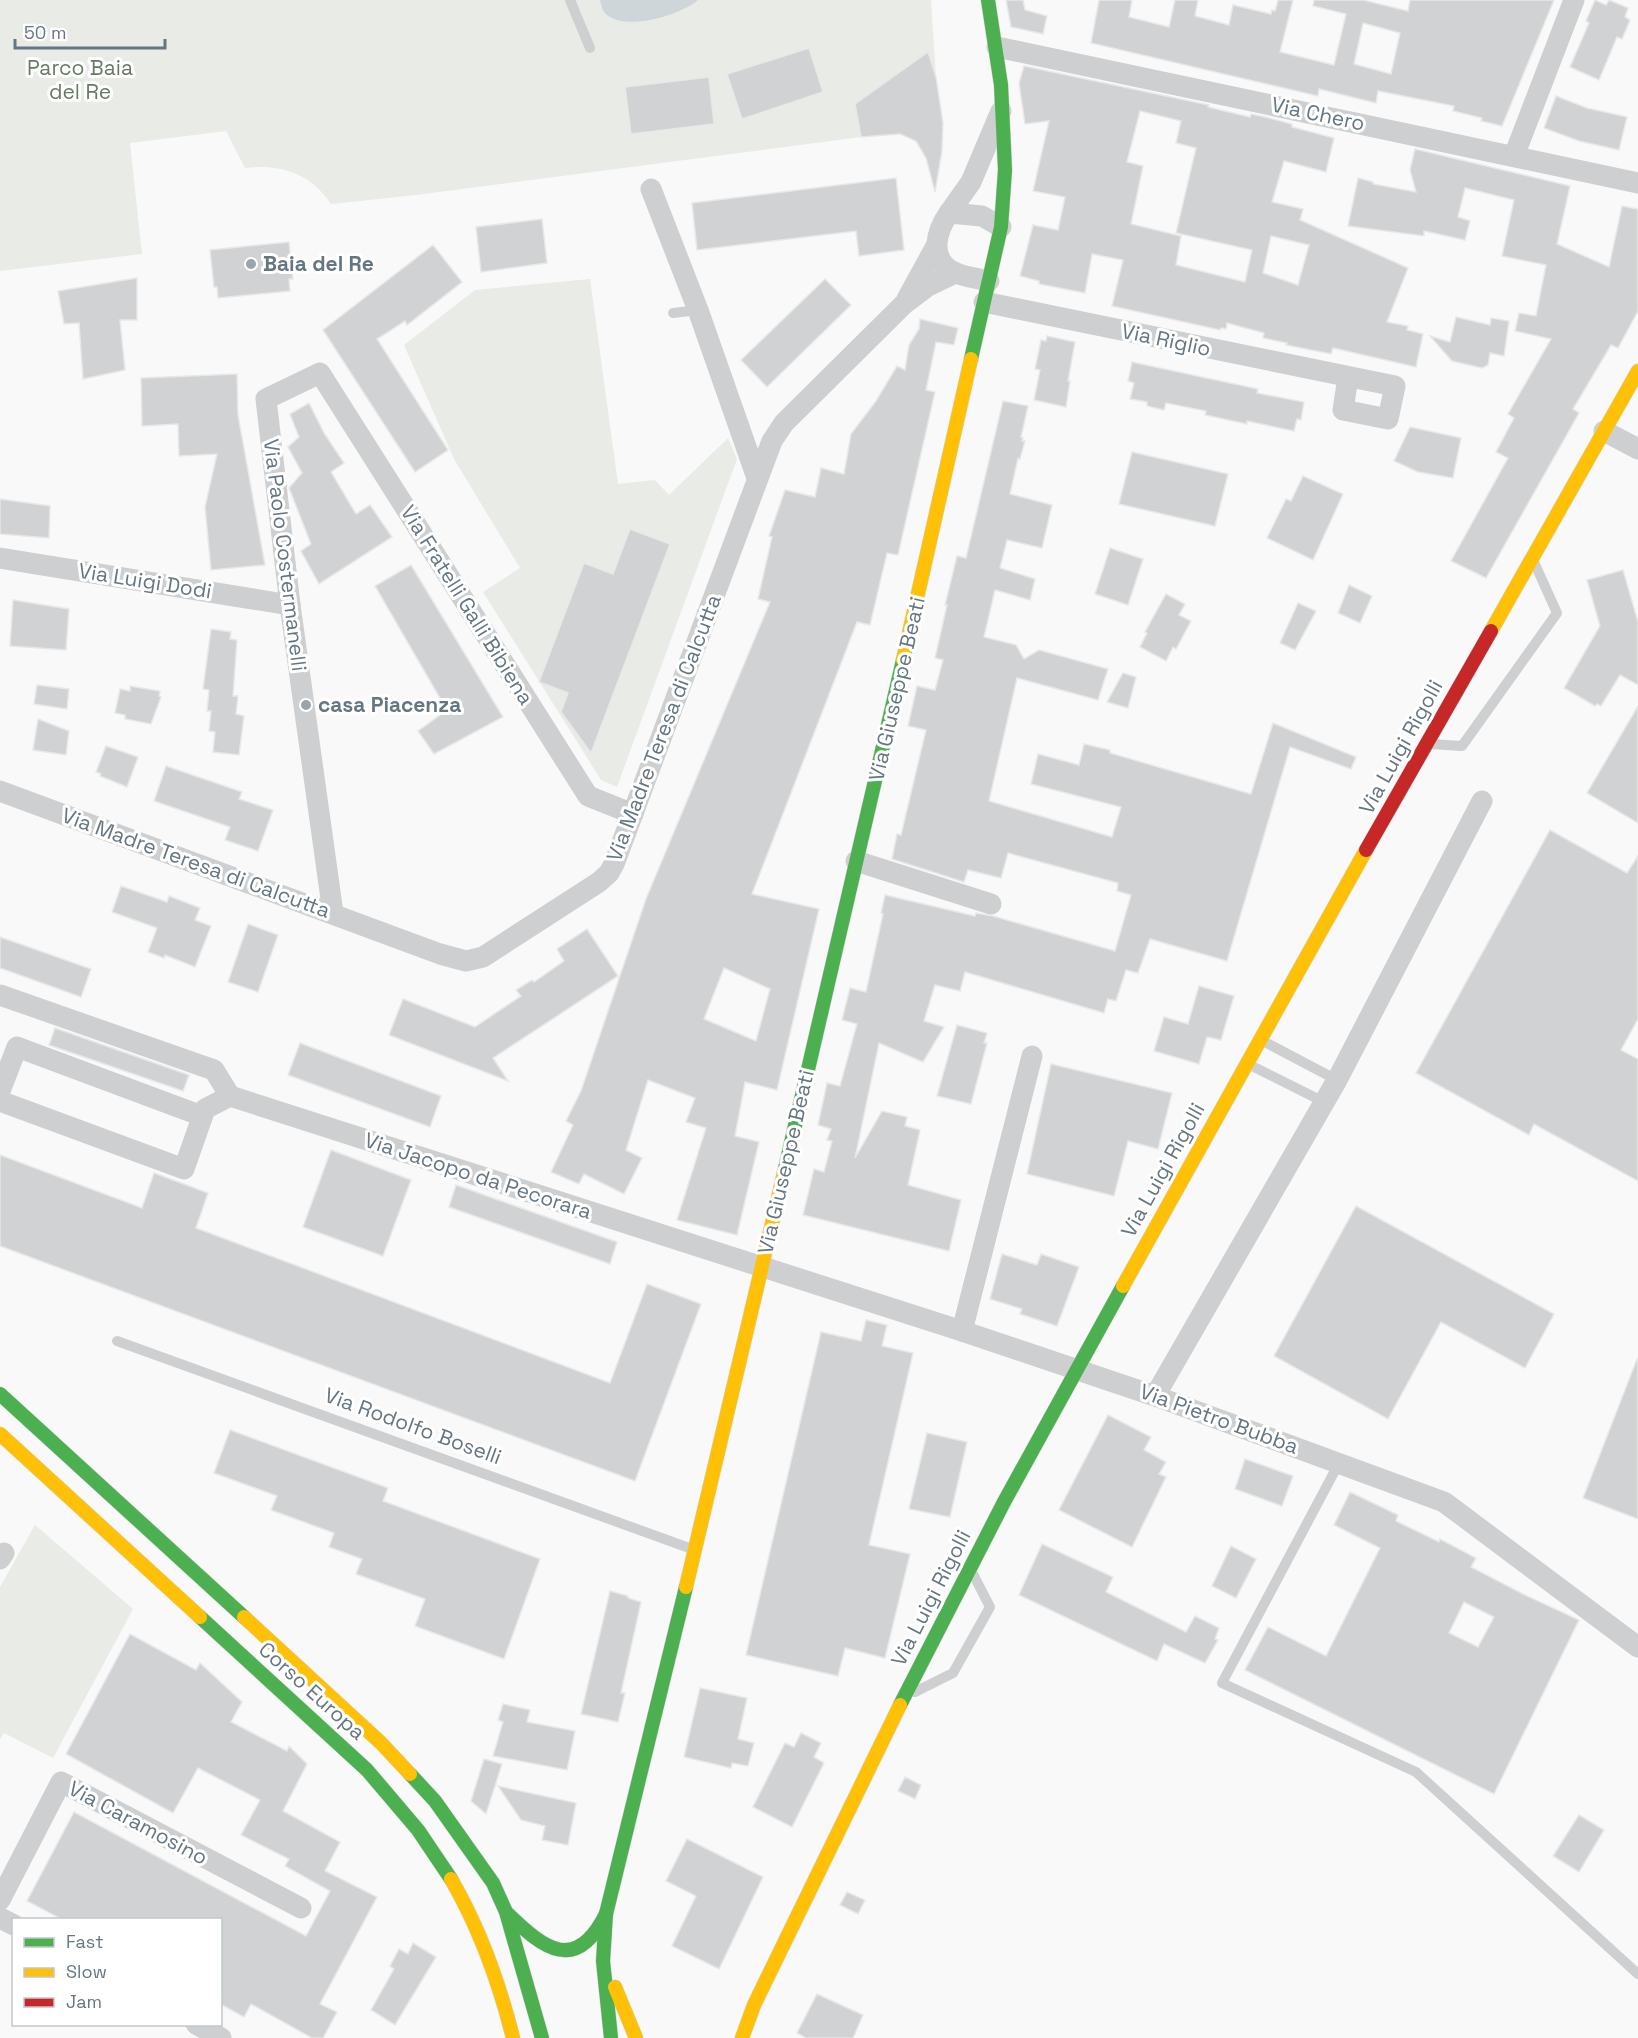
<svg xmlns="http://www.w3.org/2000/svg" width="1638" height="2038" font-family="'Space Grotesk',sans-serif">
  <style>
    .green { fill: #e8ebe6 }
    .water { fill: #ced6d9 }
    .building { fill: #d0d2d3; stroke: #e8e8e8; stroke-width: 1.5; fill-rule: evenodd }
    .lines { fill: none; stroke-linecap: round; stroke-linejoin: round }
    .fast-casing { stroke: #d5d6d7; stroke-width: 15 }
    .slow-casing { stroke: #d5d6d7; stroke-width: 15 }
    .jam-casing { stroke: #d5d6d7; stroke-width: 15 }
    .lane { stroke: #cecfd0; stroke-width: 10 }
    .street { stroke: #cecfd0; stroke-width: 21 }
    .fast { stroke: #4caf50; stroke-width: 14 }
    .slow { stroke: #ffc107; stroke-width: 14 }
    .jam { stroke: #c62828; stroke-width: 14 }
    .poi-dot { fill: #99a4ac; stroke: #fff; stroke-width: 2 }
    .labels { text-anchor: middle; stroke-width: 6; stroke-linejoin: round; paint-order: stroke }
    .park-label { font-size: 21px; fill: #687a64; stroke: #fff }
    .street-label { font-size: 21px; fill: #657683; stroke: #fff }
    .poi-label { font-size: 21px; font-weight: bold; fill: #657683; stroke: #fff; text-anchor: start }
  </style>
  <rect width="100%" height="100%" fill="#f9f9f9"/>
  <g class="green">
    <path d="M0 0H931L936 77 928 53 856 104 861 137 416 195 331 204C310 173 281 164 245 168L226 131 130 143 142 254 0 271Z"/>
    <polygon points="590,279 618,484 655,480 669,495 728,438 737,459 617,787 601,780 483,592 520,568 454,459 404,345 475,290"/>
    <polygon points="35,1525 133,1609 53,1758 4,1733 0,1739 0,1587"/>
  </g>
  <path class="water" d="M600 0H698C681 15 623 33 605 13 602 10 601 4 600 0Z"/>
  <g class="building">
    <polygon points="1006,0 1023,0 1025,10 1047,16 1043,34 1011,27"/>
    <path d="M1099 0H1132L1129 17 1169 27 1175 0H1198L1195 16 1229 25 1233 5 1271 14 1272 10 1275 11 1278 0H1293L1280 52 1334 65 1346 14 1313 6 1314 0H1363L1408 11 1410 0H1554L1502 126 1481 121 1482 118 1453 111 1454 106 1378 91 1376 103 1319 89 1318 96 1091 43ZM1363 23 1400 33 1391 74 1354 64Z"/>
    <polygon points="1595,0 1606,5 1609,0 1628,8 1625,17 1630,20 1622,39 1617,37 1599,80 1570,67 1589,23 1586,21"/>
    <polygon points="809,48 823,92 742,119 727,74"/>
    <polygon points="928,52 936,77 943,123 942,151 935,192 926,158 916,141 900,134 861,137 855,104"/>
    <path d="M1024 66 1209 105 1208 107 1250 117 1251 114 1265 117 1292 124V127L1334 138 1326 172 1284 161 1272 202 1303 209 1300 220 1408 268 1387 322 1408 326 1407 330 1423 334 1416 367 1333 348 1331 354 1286 345 1287 343 1263 338 1264 333 1227 323 1226 329 1221 328 1220 330 1112 306 1123 260 1092 254 1085 293 1039 284V281L1020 276 1033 225 1058 230 1065 197 1033 191 1049 121 1025 124 1019 83ZM1140 111 1181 121 1176 143 1196 148 1176 233 1252 250 1245 282 1176 265 1181 236 1131 224 1143 166 1127 162ZM1271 236 1309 245 1298 285 1263 273Z"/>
    <polygon points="709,77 714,124 631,134 625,87"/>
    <polygon points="1556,96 1587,108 1627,117 1619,150 1579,141 1544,128"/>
    <polygon points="1415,149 1570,186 1557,244 1609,267 1622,206 1638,209 1638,311 1618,348 1611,345 1573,409 1579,413 1486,578 1451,561 1508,458 1496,452 1514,418 1508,414 1551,339 1515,331 1519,313 1536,316 1546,265 1502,256 1514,200 1465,188 1458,217 1470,221 1465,240 1424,231 1424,236 1348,226 1358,178 1373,182 1373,184 1416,192 1410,170"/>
    <polygon points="896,178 904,250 859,256 856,231 697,250 692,203"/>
    <polygon points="542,219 547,263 481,272 476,227"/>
    <polygon points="289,242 293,279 289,279 290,291 218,298 217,287 214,287 210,250"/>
    <polygon points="433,245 462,282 407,325 405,321 377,339 448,450 415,472 323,330"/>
    <polygon points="137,278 137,320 120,320 125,370 83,379 79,323 64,324 58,291"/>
    <polygon points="825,279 851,305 767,387 741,360"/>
    <polygon points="1456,317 1490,325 1491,318 1509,321 1504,356 1490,353 1488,365 1482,368 1452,361 1430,336 1450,342"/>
    <path d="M920 319 958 328 954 345 936 342 926 390 935 392 898 555 887 553 870 625 857 622 752 894 819 909 777 1090 745 1082 735 1136 759 1142 737 1235 677 1220 706 1128 686 1122 695 1098 648 1080 626 1150 642 1158 624 1194 584 1174 579 1184 551 1172 573 1125 566 1121 581 1091 646 899 770 602 758 599 772 537 769 536 785 490 815 497 821 468 844 474 851 434 876 401 897 366 905 370 909 345 919 329ZM724 968 770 989 756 1041 704 1019Z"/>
    <polygon points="1047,336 1075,342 1068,381 1070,381 1066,407 1034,400 1040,370 1035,369 1041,340 1046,341"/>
    <polygon points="1132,362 1258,389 1257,393 1304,402 1301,420 1297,419 1294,431 1247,421 1247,424 1205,415 1206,411 1166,403 1164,410 1147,406 1147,402 1130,399 1134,383 1128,381"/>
    <polygon points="237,374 238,415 265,565 211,570 205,507 217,454 179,456 178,424 142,426 141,378"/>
    <polygon points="1003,401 1028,406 1021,437 1023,438 1022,441 1025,441 1020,459 1018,458 1010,494 1052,505 1042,548 1007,540 1000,568 1035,579 1030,600 995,590 984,637 1016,645 1024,659 1039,650 1108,669 1098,700 1017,678 989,801 1112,837 1121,807 1031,784 1038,754 1079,765 1084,744 1110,750 1110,753 1251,794 1273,723 1356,757 1351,769 1290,747 1227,961 1150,939 1138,973 1126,970 1116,1001 1108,999 1104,1013 965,972 960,991 935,985 924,1021 944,1027 923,1062 879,1043 855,1158 882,1111 907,1117 905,1126 920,1130 908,1185 961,1200 949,1251 803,1215 814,1169 824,1172 832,1141 827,1140 831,1129 818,1125 827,1083 840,1086 857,1024 842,1020 850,988 866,992 883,914 881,913 885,895 975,916 976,913 993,916 1115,951 1131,895 1117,891 1118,883 1008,853 1001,878 968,870 964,882 892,859 897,834 901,835 926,730 908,726 917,686 935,690 943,660 935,658 947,605 945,605 957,556 966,558"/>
    <polygon points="309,403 324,433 344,463 331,472 356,514 370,505 392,537 319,584 301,551 311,544 289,488 302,473 288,447 299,437 290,414"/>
    <polygon points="1410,427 1461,438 1453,478 1418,472 1394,461"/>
    <polygon points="1132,452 1228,474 1215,526 1119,504"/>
    <polygon points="1303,476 1343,494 1313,560 1267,538 1286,499 1291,501"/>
    <polygon points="0,499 50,506 49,538 0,534"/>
    <polygon points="630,529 670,544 591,753 561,712 568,693 539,682 584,563 613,574"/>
    <polygon points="1110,548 1143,559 1128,605 1095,594"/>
    <polygon points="411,565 503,717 434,754 418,731 447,710 375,586"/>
    <polygon points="1623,570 1638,622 1638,685 1620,675 1601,706 1597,704 1595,706 1564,688 1600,626 1587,580"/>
    <polygon points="1349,585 1372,596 1360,623 1338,613"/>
    <polygon points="1166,594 1185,604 1179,615 1191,621 1176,649 1173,647 1166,661 1140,647 1147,633 1145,632"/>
    <polygon points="13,600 69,609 66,650 10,646"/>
    <polygon points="1298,603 1316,611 1295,650 1280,643"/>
    <polygon points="211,629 231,632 230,639 237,640 233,696 238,696 236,714 244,716 239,755 213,752 215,732 209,731 211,711 207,711 209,690 203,689"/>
    <polygon points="1123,673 1136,677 1128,708 1107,702"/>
    <polygon points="37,685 69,689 67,709 34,704"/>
    <polygon points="130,686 160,691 159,696 161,697 151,724 125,719 125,715 115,713 120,689 130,691"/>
    <polygon points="1638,706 1638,823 1587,793"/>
    <polygon points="38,719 69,731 66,755 33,750"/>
    <polygon points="106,746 138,757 127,787 100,776 101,774 96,772"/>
    <polygon points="166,766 242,792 239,799 273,810 258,851 225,840 230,827 154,801"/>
    <polygon points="1550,830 1627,873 1638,856 1638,1019 1621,1050 1638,1059 1638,1181 1534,1124 1529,1135 1416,1073"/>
    <polygon points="121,886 167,902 169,896 200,908 195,920 211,926 195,967 165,955 164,958 148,952 157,928 112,912"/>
    <polygon points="248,924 278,935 258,992 228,982"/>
    <polygon points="587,929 618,976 493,1058 508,1081 389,1035 403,999 475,1027 521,996 516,990 532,980 534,982 564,961 557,949"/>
    <polygon points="0,937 91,969 81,997 0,968"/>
    <polygon points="1199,986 1234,996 1221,1040 1207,1037 1199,1064 1154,1051 1164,1017 1188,1024"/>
    <polygon points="957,1025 987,1033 984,1043 987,1043 971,1104 937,1096"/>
    <polygon points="55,1028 189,1075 183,1091 49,1045"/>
    <polygon points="300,1043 441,1096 430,1127 288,1075"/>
    <polygon points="1051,1064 1172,1093 1158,1149 1128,1141 1114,1196 1027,1174"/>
    <polygon points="331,1150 411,1180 383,1256 303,1227"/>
    <polygon points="0,1155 142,1208 154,1173 208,1193 196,1228 610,1383 647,1284 701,1304 635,1481 0,1246"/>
    <polygon points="456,1185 617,1242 610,1264 449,1207"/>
    <polygon points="1356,1206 1554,1314 1525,1368 1441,1322 1388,1419 1274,1356"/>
    <polygon points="1002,1254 1037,1265 1041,1254 1079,1267 1057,1326 1020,1314 1022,1309 990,1299"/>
    <polygon points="866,1320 887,1325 882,1346 913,1353 869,1545 910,1554 885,1658 845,1648 838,1676 746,1655 821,1332 861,1341"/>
    <polygon points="1637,1359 1638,1360 1638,1519 1583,1498"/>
    <polygon points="1108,1415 1151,1437 1144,1450 1166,1462 1159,1474 1166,1477 1132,1547 1059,1510"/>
    <polygon points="230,1430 388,1488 383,1501 540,1559 504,1659 415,1626 425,1599 356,1574 362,1559 329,1547 334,1533 271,1510 277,1496 214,1473"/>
    <polygon points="927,1433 967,1442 950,1517 909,1509"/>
    <polygon points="1245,1459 1293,1476 1282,1506 1235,1489"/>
    <path d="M1350 1492 1398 1515 1396 1521 1439 1542 1440 1539 1476 1558 1471 1567 1523 1594 1579 1620 1494 1794 1245 1670 1268 1627 1326 1656 1380 1548 1334 1525ZM1464 1602 1494 1617 1478 1647 1449 1633Z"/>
    <polygon points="1042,1544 1113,1577 1106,1592 1186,1632 1195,1616 1219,1628 1215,1639 1218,1640 1205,1663 1164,1644 1157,1661 1019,1595"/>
    <polygon points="1231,1546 1256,1559 1236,1598 1212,1586"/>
    <polygon points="610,1591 628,1596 628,1598 641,1602 621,1693 625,1693 618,1722 581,1714"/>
    <polygon points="130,1634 196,1670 200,1663 242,1702 231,1722 287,1751 289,1746 307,1764 283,1811 340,1842 325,1871 377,1897 320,2004 337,2012 323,2038 312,2038 251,2004 244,2017 220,2004 220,1920 63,1920 27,1901 74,1812 306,1936 330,1891 285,1866 289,1859 241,1835 260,1800 198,1768 173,1813 66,1754"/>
    <polygon points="700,1688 747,1698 738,1739 754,1743 748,1766 732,1763 731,1768 684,1757"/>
    <polygon points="503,1704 530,1710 527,1722 575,1731 567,1770 493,1756 503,1722 498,1720"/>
    <polygon points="801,1733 821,1743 814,1757 824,1763 792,1827 753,1807 785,1743 794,1747"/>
    <polygon points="484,1759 502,1764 486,1814 471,1801"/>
    <polygon points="905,1777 921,1785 915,1799 898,1791"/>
    <polygon points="498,1786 576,1803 568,1845 542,1840 545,1826 521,1820"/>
    <polygon points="1579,1815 1604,1830 1579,1872 1553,1856"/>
    <polygon points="687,1839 763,1877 719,1969 672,1946 696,1896 666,1881"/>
    <polygon points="847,1892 865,1900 858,1914 840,1905"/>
    <polygon points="413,1943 436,1957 395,2025 371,2010 394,1969 390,1966 399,1949 408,1954"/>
    <polygon points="817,1994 863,2015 853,2038 806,2038 797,2033"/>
  </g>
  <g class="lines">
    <defs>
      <g id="fast">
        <polyline points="971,359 1001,227 1005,170 1001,85 988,0"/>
        <polyline points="784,1173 903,660"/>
        <polyline points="0,1394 244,1617"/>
        <polyline points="200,1617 367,1770 418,1830 451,1879"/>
        <polyline points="900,1705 1004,1502 1123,1286"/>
        <polyline points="410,1774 435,1801 493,1883 506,1912 542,2038"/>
        <path d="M507 1913C544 1949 576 1974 606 1914"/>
        <polyline points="611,2038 603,1961 606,1914 686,1587"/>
      </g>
      <g id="slow">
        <polyline points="1491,631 1638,371"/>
        <polyline points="903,660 971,359"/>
        <polyline points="1123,1286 1366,850"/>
        <polyline points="0,1434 200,1617"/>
        <polyline points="686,1587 784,1173"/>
        <polyline points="244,1617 381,1743 410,1774"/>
        <path d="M451 1879C480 1929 499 1982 513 2038"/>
        <polyline points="615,1987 636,2038"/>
        <polyline points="742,2038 754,2005 900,1705"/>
      </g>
      <polyline id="jam" points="1366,850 1491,631"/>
    </defs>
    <use href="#fast" class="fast-casing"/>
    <use href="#slow" class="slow-casing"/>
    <use href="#jam" class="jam-casing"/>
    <g class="lane">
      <polyline points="570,0 590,48"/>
      <polyline points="673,313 698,310"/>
      <polyline points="1430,744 1462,746 1557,613 1534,562"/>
      <polyline points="1261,1040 1337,1080"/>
      <polyline points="1248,1064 1324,1102"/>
      <polyline points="117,1341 692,1549"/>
      <polyline points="1339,1463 1222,1683 1416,1772 1638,1974"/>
      <polyline points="915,1692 953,1673 990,1607 972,1572"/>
    </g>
    <g class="street">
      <polyline points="997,47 1638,183"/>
      <polyline points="1514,156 1574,0"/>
      <polyline points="651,189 698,310 757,478"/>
      <polyline points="949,213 971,182 1001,111"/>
      <path d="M989 281C977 278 962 277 952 271 928 258 937 230 949 213L982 216 1001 227"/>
      <polyline points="907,299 936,246"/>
      <polyline points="984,302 1395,386 1388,419 1343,410 1348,377"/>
      <polyline points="1604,431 1638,449"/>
      <polyline points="0,558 290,605"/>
      <polyline points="0,791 440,954 466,961 483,957 599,882 609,873 614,864 772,441 784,423 903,305 928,286 955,273"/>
      <polyline points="856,861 991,904"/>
      <polyline points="333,913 290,605 266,399 320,373 588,796 633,814"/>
      <polyline points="0,995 214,1070 230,1096"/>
      <polyline points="0,1091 17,1047 202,1116"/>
      <polyline points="0,1101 184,1169 205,1109 230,1096 962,1331 1155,1396 1444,1502 1638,1647"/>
      <polyline points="962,1331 1032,1056"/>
      <polyline points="1155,1396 1337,1080 1482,801"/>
      <polyline points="0,1559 4,1553"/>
      <polyline points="0,1900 61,1782 301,1908"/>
      <polyline points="0,1918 14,1925"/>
      <polyline points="196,2024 221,2038"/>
    </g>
    <use href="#fast" class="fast"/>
    <use href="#slow" class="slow"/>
    <use href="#jam" class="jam"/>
  </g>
  <g class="poi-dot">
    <circle cx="251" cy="264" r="6"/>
    <circle cx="306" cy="705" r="6"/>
  </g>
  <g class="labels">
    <g class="park-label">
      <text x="80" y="75">Parco Baia<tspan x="80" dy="24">del Re</tspan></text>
    </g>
    <g class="street-label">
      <text transform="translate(1318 114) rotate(12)" y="7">Via Chero</text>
      <text transform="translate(1166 340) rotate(12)" y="7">Via Riglio</text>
      <text transform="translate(285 555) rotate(83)" y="7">Via Paolo Costermanelli</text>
      <text transform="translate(145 581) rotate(9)" y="7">Via Luigi Dodi</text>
      <text transform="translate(467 605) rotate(58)" y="7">Via Fratelli Galli Bibiena</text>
      <text transform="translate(897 689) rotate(-77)" y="7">Via Giuseppe Beati</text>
      <text transform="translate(664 728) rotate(-69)" y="7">Via Madre Teresa di Calcutta</text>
      <text transform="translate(1401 747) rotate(-61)" y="7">Via Luigi Rigolli</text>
      <text transform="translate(196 863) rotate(20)" y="7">Via Madre Teresa di Calcutta</text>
      <text transform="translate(786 1162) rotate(-77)" y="7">Via Giuseppe Beati</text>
      <text transform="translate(1163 1170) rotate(-61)" y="7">Via Luigi Rigolli</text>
      <text transform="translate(478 1176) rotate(18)" y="7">Via Jacopo da Pecorara</text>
      <text transform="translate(1219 1419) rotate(20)" y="7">Via Pietro Bubba</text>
      <text transform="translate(413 1426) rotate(20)" y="7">Via Rodolfo Boselli</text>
      <text transform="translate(931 1598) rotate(-63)" y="7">Via Luigi Rigolli</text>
      <text transform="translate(312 1691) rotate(42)" y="7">Corso Europa</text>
      <text transform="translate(138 1823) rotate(28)" y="7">Via Caramosino</text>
    </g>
    <g class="poi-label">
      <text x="263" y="271">Baia del Re</text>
      <text x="318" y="712">casa Piacenza</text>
    </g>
  </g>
  <rect x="12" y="1918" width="210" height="108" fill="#ffffff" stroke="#c1c8cd" stroke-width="1.5"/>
  <rect x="24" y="1938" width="30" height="9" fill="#4caf50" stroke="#c1c8cd" stroke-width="1.5"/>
  <text x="66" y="1948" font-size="18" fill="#657683">Fast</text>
  <rect x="24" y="1968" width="30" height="9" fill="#ffc107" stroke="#c1c8cd" stroke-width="1.5"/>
  <text x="66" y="1978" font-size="18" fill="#657683">Slow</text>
  <rect x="24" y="1998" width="30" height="9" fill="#c62828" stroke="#c1c8cd" stroke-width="1.5"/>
  <text x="66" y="2008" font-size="18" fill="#657683">Jam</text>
  <path d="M15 39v9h150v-9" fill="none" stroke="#657683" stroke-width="3"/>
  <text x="24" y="39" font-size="18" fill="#657683" stroke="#ffffff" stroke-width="4.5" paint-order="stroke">50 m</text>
</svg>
